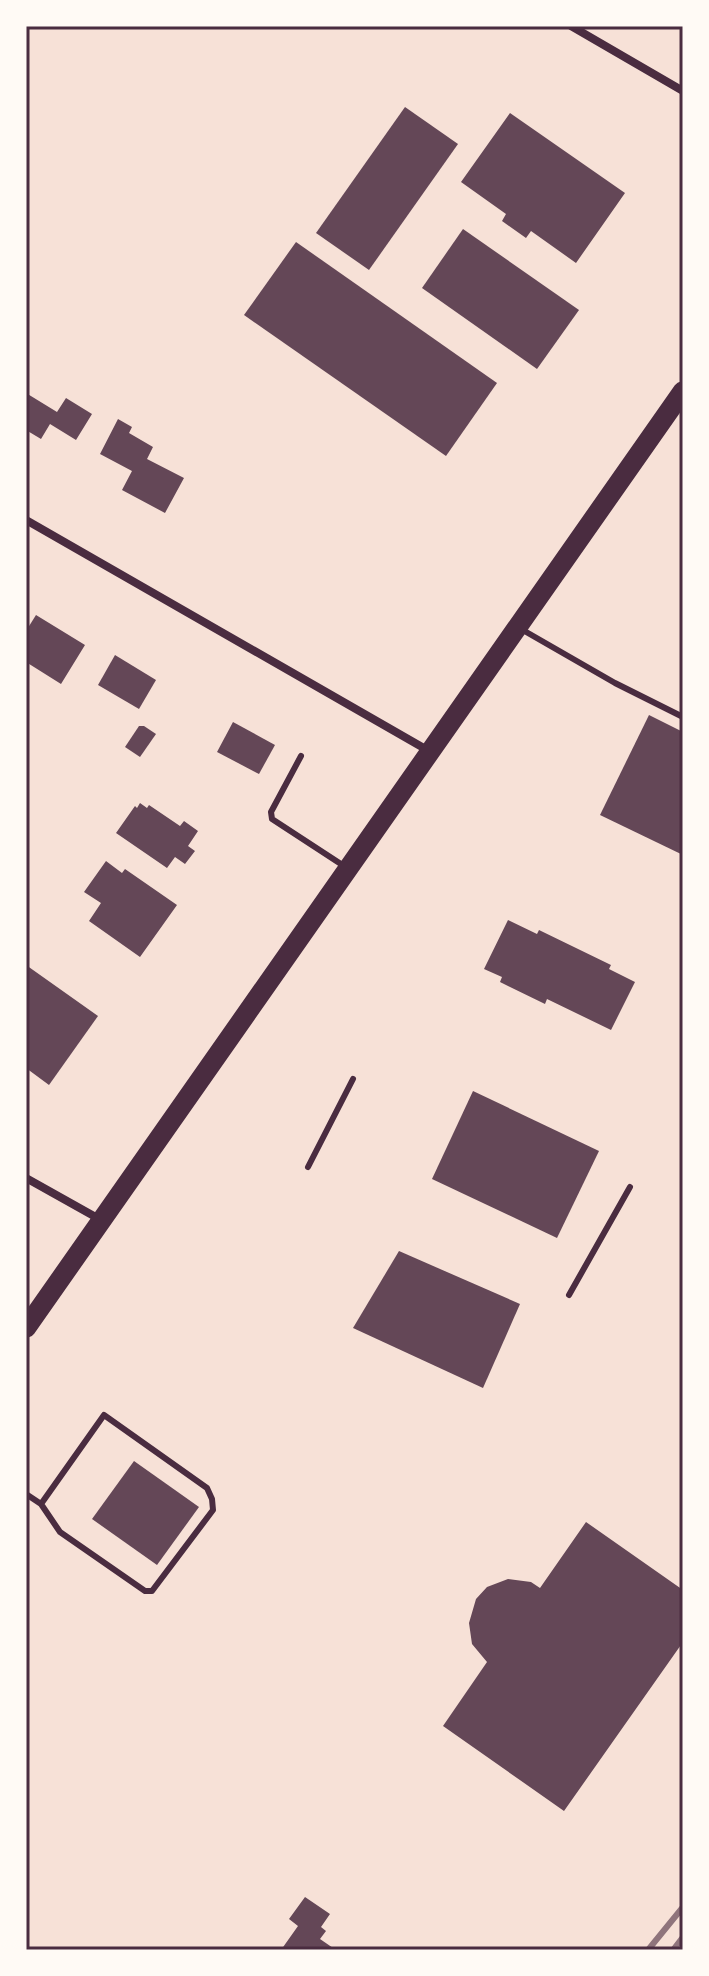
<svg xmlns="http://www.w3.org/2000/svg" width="709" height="1976" font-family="Barlow,sans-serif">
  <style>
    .building { fill: #644757 }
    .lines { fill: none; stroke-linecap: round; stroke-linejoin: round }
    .service { stroke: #4a2c40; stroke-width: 6 }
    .minor { stroke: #4a2c40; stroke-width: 8 }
    .primary { stroke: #4a2c40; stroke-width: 20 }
    .rail { stroke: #8f747c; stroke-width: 6 }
    .neatline { fill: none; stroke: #4a2c40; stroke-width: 3 }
  </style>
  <rect width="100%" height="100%" fill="#f7e1d7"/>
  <g class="building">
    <polygon points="405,107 458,144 369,270 316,233"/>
    <polygon points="510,113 625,193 576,263 531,231 526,238 502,221 506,214 461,182"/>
    <polygon points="463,229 579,310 537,369 422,288"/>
    <polygon points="296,242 497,383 446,456 244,315"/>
    <polygon points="26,393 57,412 66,398 92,414 76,440 50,424 41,439 26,430"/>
    <polygon points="118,419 132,427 129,433 153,447 147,459 184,478 165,513 122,490 132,471 100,454"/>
    <polygon points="36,615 85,645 61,684 26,662 29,651 26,649 26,631"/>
    <polygon points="115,655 156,680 139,709 98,685"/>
    <polygon points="649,715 683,732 683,855 600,815"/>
    <polygon points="233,722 275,745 259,774 217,752"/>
    <polygon points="139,726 144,726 156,734 140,757 125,747"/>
    <polygon points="140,803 147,808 149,805 180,826 184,821 198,831 188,846 195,851 185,864 175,857 167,868 116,833 135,806 137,808"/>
    <polygon points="106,861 122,873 125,869 177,905 140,957 89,921 101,903 84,892"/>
    <polygon points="508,920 537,934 539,930 611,965 609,969 635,982 611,1030 547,999 545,1004 500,982 502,977 484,969"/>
    <polygon points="26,965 98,1016 49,1085 26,1068"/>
    <polygon points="473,1091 599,1151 557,1238 432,1179"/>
    <polygon points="399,1251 520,1304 483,1388 353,1328"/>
    <polygon points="134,1461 199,1507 157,1565 92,1519"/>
    <polygon points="586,1522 683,1590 683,1642 564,1811 443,1726 487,1662 472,1644 469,1623 476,1599 487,1587 508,1579 531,1582 540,1588"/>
    <polygon points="305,1897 330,1914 321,1927 326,1931 320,1939 336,1950 281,1950 298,1926 289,1919"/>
  </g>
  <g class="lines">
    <g class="service">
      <polyline points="521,629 615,683 683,717"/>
      <polyline points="301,756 271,812 272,819 344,866"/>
      <polyline points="308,1167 353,1079"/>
      <polyline points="569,1295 630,1187"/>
      <polyline points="26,1494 41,1504 60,1532 145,1591 152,1591 213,1510 212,1499 207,1488 104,1415 41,1504"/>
    </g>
    <g class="minor">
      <polyline points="571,26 683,91"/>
      <polyline points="26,520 429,751"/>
      <polyline points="26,1178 101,1220"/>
    </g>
    <polyline class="primary" points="26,1328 683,391"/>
    <g class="rail">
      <polyline points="648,1950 683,1907"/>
      <polyline points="673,1950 683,1937"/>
    </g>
  </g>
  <rect width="709" height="1976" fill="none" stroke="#fffaf5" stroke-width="56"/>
  <rect x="28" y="28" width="653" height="1920" class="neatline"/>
</svg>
